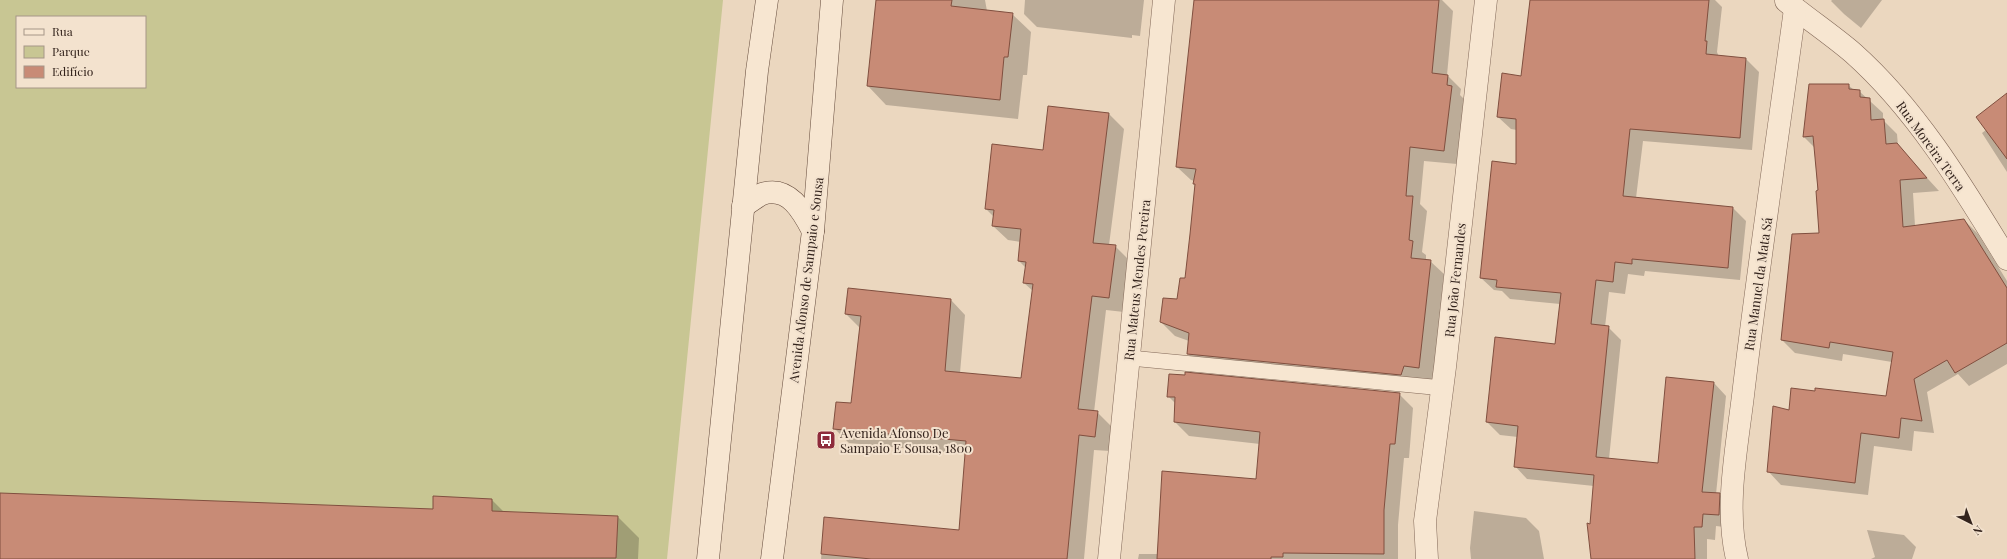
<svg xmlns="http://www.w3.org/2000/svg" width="2007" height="559" font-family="'Playfair Display',serif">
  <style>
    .green { fill: #c8c693; fill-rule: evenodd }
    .shadow { fill: #0003 }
    .building { fill: #c88b76; stroke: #804f3f }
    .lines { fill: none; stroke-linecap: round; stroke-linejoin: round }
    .lane-casing { stroke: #826858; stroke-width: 16 }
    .street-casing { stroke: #826858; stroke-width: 23 }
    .secondary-casing { stroke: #644a3b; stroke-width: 23 }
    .lane { stroke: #f7e6d1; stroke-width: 15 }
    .street { stroke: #f7e6d1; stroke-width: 22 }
    .secondary { stroke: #f7e6d1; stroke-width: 22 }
    .labels { text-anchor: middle; stroke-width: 4; stroke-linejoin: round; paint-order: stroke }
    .street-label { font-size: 13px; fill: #33231c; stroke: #f3e2ce }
    .poi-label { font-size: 13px; fill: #33231c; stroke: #f3e2ce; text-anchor: start }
  </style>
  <rect width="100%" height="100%" fill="#ebd7bf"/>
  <path class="green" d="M0 0H723L667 559H0ZM17 17H145V87H17Z"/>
  <g class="shadow">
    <polygon points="877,0 985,0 987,11 1012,14 1031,32 1027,75 1023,75 1018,119 886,105 868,86"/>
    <polygon points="1025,0 1144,0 1140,36 1132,35 1132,38 1037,27 1024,14"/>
    <polygon points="1195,0 1442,0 1453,11 1447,75 1461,89 1460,95 1465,100 1457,164 1424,161 1420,204 1427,211 1422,252 1426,255 1426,260 1430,261 1444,274 1433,381 1202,368 1188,354 1189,341 1175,336 1161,322 1178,300 1186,279 1196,186 1194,184 1195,181 1191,180 1177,167"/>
    <polygon points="1530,0 1715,0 1722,7 1717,52 1719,57 1746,59 1759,72 1752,150 1643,141 1636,198 1733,208 1746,221 1740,280 1645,271 1644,276 1628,274 1625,294 1609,292 1605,327 1608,327 1621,340 1609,459 1659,464 1714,383 1726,396 1716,494 1719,494 1732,507 1732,528 1716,526 1715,540 1707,539 1707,559 1592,559 1591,525 1594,486 1527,479 1515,466 1518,437 1500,435 1487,422 1556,345 1560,304 1510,299 1502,291 1494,290 1481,278 1517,165 1517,130 1511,129 1498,117 1522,77"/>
    <polygon points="1832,0 1882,0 1861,28 1844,14 1831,1"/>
    <polygon points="1848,85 1854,90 1859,91 1883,113 1883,120 1897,134 1898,146 1939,191 1913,193 1915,226 1964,220 1978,234 2007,281 2007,364 1969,386 1958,374 1927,392 1934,433 1914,431 1912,451 1874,446 1868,495 1781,485 1768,471 1790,411 1887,397 1892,362 1843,354 1842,361 1795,353 1782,340 1820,234 1815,148 1804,137"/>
    <polygon points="2007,95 2007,172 1982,133 1986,130"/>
    <polygon points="1109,114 1124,129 1109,245 1115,246 1130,261 1124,312 1106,310 1094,412 1097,412 1112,427 1110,451 1094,450 1084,559 821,559 825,518 960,531 966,454 849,443 834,428 852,404 860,328 846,314 951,300 965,315 960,373 1022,379 1033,291 1024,283 1026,268 1019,261 1021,242 1008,240 993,226 994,217 986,209 1044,151"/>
    <polygon points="1399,394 1413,408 1409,458 1404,458 1398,525 1398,559 1138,559 1139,554 1158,554 1257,480 1260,444 1189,436 1175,422 1176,404 1168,396"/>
    <polygon points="0,494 434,510 492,500 505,513 618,517 639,538 638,559 0,559"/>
    <polygon points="1474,511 1526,518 1539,531 1544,559 1471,559 1470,548"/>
    <polygon points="1867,530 1904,535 1916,547 1912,559 1871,559 1875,557"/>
  </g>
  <g class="building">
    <polygon points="876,0 952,0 951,6 1013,13 1008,57 1004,57 1000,100 867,86"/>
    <polygon points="1194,0 1439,0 1432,73 1448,75 1447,85 1452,86 1444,151 1410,147 1406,196 1413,196 1409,240 1413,241 1411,258 1431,260 1419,368 1404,366 1401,375 1187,354 1189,333 1160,322 1163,298 1177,299 1180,278 1185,278 1190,234 1195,184 1193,184 1196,169 1176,167"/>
    <polygon points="1530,0 1709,0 1705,41 1707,41 1706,54 1746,58 1740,138 1630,129 1623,196 1733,207 1728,268 1632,259 1632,264 1615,262 1613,282 1596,280 1591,324 1609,326 1596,457 1658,463 1666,377 1714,382 1702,492 1720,493 1719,515 1703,514 1702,527 1694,527 1695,559 1591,559 1587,523 1590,524 1594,475 1514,467 1518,426 1486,422 1495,337 1555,344 1561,293 1496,287 1497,280 1480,278 1492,161 1516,164 1516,119 1497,117 1502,73 1521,76"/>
    <polygon points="1809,84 1849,84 1849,89 1860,90 1860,97 1870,98 1871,120 1884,119 1886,144 1897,143 1927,178 1900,180 1903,227 1964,219 2007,288 2007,343 1955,373 1947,360 1914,379 1922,421 1901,418 1899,438 1861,433 1855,483 1767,472 1773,406 1789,410 1791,388 1815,391 1815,388 1886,396 1893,352 1830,342 1829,348 1781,340 1792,234 1819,233 1816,191 1818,190 1813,136 1803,137"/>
    <polygon points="2007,93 2007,159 1976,117"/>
    <polygon points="1048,106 1109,113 1093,243 1116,245 1109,298 1092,296 1078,409 1098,411 1095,437 1079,435 1067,559 871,559 821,554 824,517 959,530 966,441 833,429 836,402 851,403 861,316 845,314 848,288 951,299 945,371 1021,378 1033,284 1023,283 1026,262 1018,261 1021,229 992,226 994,210 985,209 992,144 1043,150"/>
    <polygon points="1185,372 1400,393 1395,444 1390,444 1384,510 1384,554 1283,553 1283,557 1271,557 1271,559 1157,559 1162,471 1256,479 1260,432 1174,422 1175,397 1167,397 1169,374 1185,375"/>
    <polygon points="0,493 433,509 433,496 492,499 492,511 618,516 616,558 0,559"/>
  </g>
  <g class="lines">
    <defs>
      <polyline id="lane" points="1130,358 1443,388"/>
      <g id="street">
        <path d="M1786 1C1808 19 1832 35 1853 53 1917 110 1963 187 2007 259"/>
        <polyline points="1109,559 1164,0"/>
        <polyline points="1427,559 1425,521 1445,367 1486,0"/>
        <path d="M1737 559C1724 505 1738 442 1744 387 1759 261 1778 135 1795 9"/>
      </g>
      <g id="secondary">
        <path d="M743 206C749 203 756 197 762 194 789 185 803 212 813 231"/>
        <polyline points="708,559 757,71 767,0"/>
        <polyline points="772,559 813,231 832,0"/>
      </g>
    </defs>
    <use href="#lane" class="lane-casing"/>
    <use href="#street" class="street-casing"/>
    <use href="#secondary" class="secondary-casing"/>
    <use href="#lane" class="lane"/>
    <use href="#street" class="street"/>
    <use href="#secondary" class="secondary"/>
  </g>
  <defs>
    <symbol id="bus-square" viewBox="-11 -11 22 22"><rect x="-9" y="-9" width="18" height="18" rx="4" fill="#8e2b3b" stroke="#f3e2ce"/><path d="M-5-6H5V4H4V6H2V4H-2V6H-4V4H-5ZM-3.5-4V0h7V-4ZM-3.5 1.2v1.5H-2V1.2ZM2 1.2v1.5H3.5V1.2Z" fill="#fff"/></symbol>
  </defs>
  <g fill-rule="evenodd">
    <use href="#bus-square" x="815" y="429" width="22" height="22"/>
  </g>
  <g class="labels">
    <g class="street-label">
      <text transform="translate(1931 146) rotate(54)" y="5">Rua Moreira Terra</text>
      <text transform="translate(806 280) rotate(-83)" y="5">Avenida Afonso de Sampaio e Sousa</text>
      <text transform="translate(1137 280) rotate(-84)" y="5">Rua Mateus Mendes Pereira</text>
      <text transform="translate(1455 280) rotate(-84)" y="5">Rua João Fernandes</text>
      <text transform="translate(1758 284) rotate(-82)" y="5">Rua Manuel da Mata Sá</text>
    </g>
    <g class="poi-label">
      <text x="840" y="438">Avenida Afonso De<tspan x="840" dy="15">Sampaio E Sousa, 1800</tspan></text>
    </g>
  </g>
  <rect x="16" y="16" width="130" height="72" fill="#f3e2ce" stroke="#a69687"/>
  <rect x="24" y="29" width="20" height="6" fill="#f7e6d1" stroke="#a69687"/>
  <text x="52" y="36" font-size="12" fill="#33231c">Rua</text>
  <rect x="24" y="46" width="20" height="12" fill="#c8c693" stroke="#a69687"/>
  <text x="52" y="56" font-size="12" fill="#33231c">Parque</text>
  <rect x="24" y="66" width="20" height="12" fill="#c88b76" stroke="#a69687"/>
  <text x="52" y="76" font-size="12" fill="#33231c">Edifício</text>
  <g transform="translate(1971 523) rotate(138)" stroke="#f3e2ce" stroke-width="3" paint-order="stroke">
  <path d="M0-3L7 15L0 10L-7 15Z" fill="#33231c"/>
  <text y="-6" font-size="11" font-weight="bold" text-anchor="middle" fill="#33231c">N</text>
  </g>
</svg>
